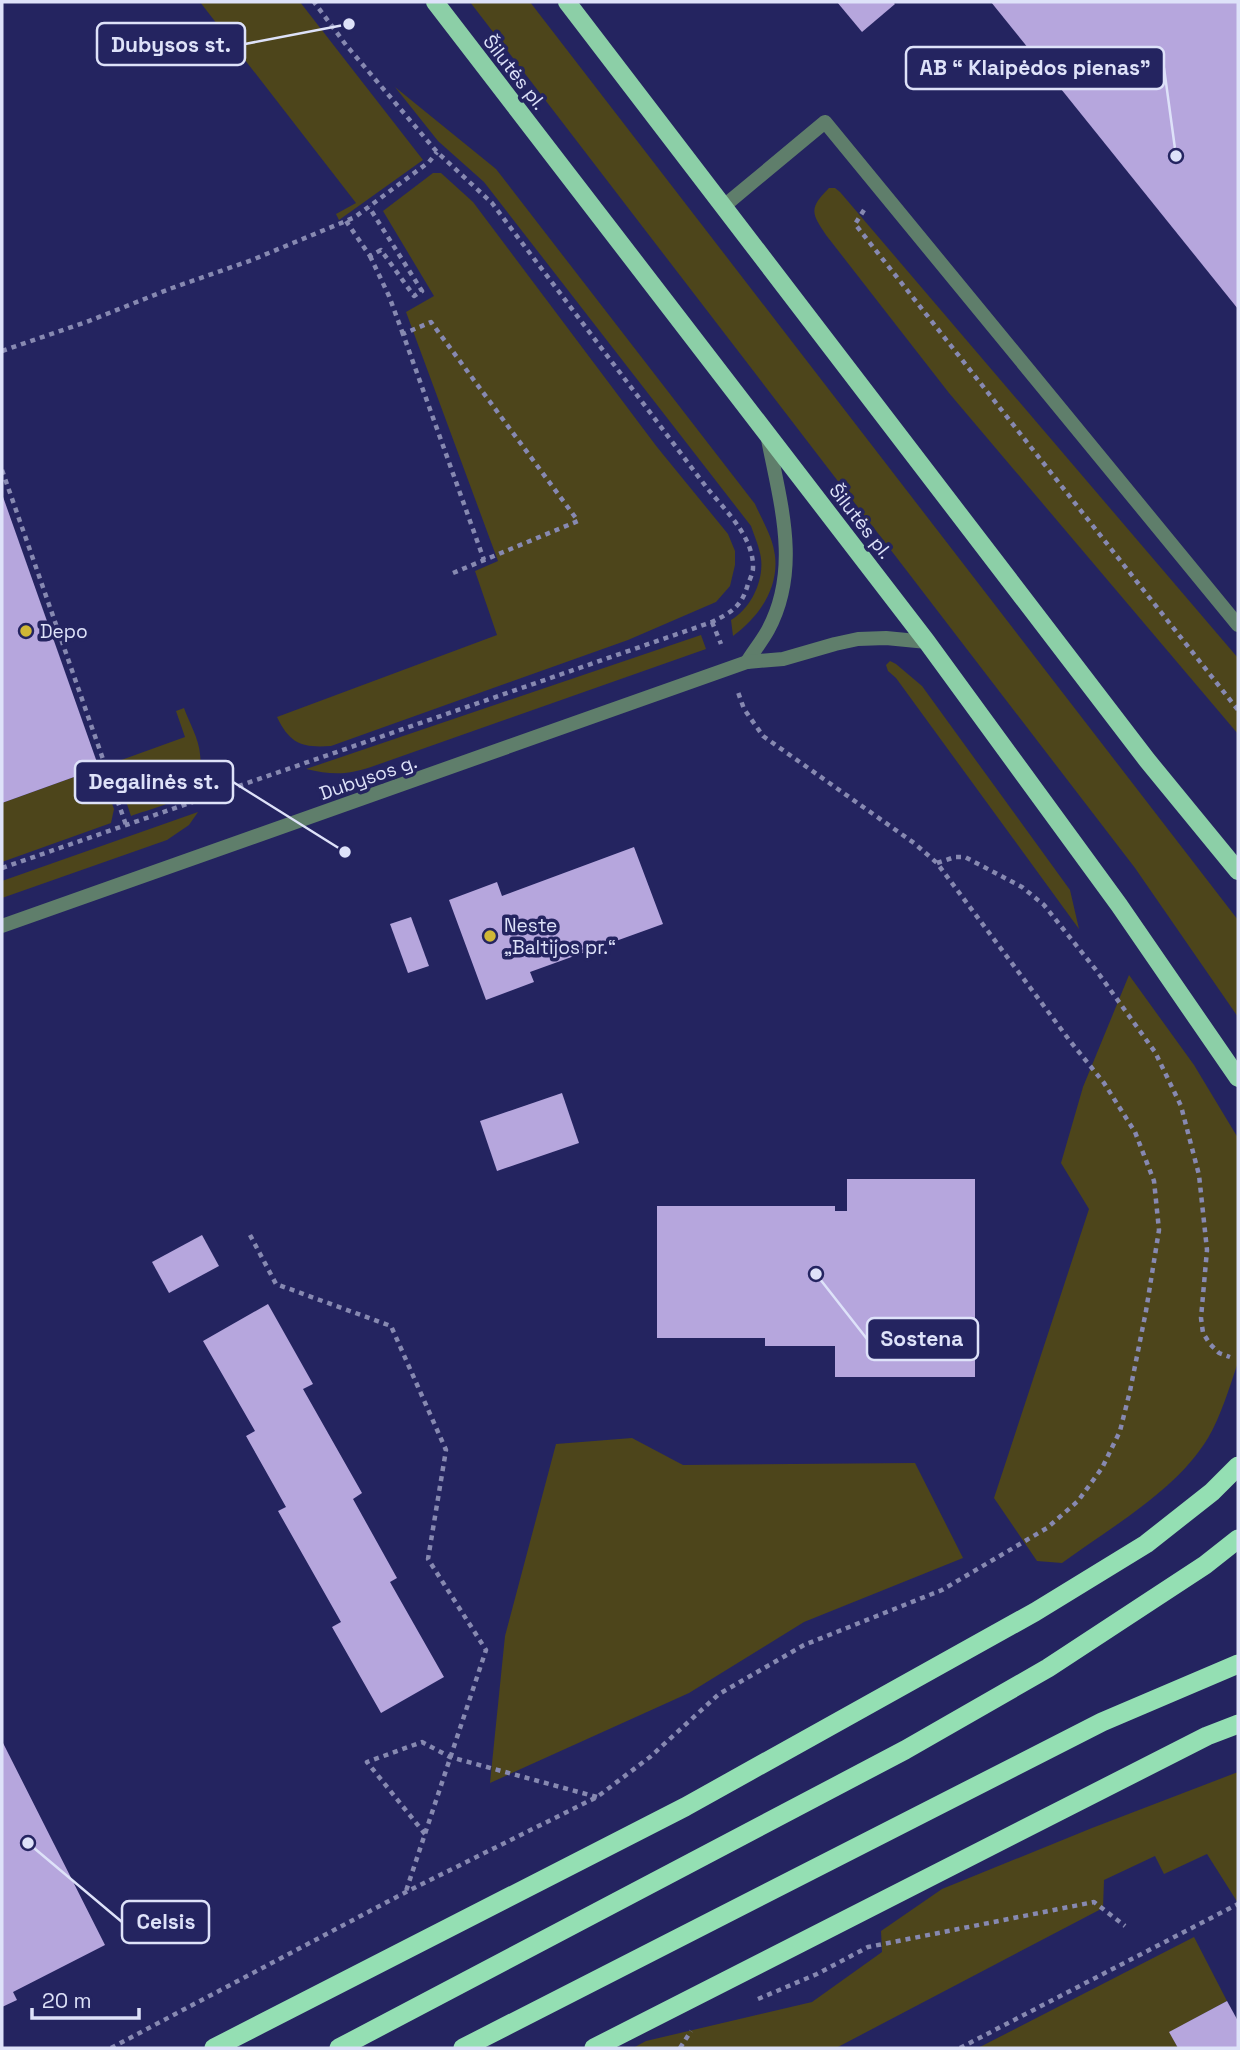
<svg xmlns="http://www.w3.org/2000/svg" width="1240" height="2050" font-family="'Space Grotesk',sans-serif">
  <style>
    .green { fill: #4d451b }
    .building { fill: #b6a6dd }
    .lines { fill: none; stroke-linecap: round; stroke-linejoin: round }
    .path { stroke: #8789b1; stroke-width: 4.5; stroke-dasharray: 5 5; stroke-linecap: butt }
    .service { stroke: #5f7e6b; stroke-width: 14 }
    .minor { stroke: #5f7e6b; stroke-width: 14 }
    .primary { stroke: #8ccfa7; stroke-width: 18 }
    .trunk { stroke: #94dfb3; stroke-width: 19 }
    .poi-dot { fill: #d0b736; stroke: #242460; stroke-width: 2.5 }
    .labels { text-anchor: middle; stroke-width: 7; stroke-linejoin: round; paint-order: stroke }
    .street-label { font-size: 19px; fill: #dee2f9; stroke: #242460 }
    .poi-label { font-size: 19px; fill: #dee2f9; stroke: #242460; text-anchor: start }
    .leader { fill: none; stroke: #dee2f9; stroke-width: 2.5 }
    .callout-dot { fill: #dee2f9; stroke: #242460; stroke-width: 2.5 }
    .callout { fill: #242460; stroke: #dee2f9; stroke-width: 2.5 }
    .callout-label { font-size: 21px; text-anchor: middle; font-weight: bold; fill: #dee2f9 }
  </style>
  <rect width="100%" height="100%" fill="#242460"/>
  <g class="green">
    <polygon points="200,2 300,2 423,160 339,220 336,214 356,203"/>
    <polygon points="470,2 530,2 1238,920 1238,1017 1135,868"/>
    <path d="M395 87 496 169 755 504C762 520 773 537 775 556 779 589 758 618 733 636L731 620C752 608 766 577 760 553 758 544 754 535 751 526L484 182 438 141Z"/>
    <path d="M433 173H441L473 202 657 447 728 534 735 551V565L730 586 716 602 628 640 331 746C302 748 290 744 277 717L497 635 475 571 498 561 406 312 434 296 383 211Z"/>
    <path d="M829 188H835L840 192 1238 658V734L949 393 826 235C811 213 809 208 829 188Z"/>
    <path d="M701 635 706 649 371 767C347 775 331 775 306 769Z"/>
    <polygon points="890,661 896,664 922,686 1070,890 1079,929 896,678 888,671 886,665"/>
    <path d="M184 708C189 722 199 739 200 754 206 799 163 804 131 816L113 763 185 737 176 711Z"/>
    <polygon points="99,768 114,809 111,823 2,862 2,803"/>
    <polygon points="198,812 189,825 167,840 2,898 2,881"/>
    <path d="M1129 975 1194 1065 1238 1138V1362C1230 1386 1221 1416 1208 1438 1176 1491 1111 1527 1062 1563L1037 1561 994 1498 1089 1209 1061 1163 1083 1087Z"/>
    <polygon points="632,1438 683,1465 915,1463 963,1558 804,1622 689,1693 490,1783 505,1636 556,1444"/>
    <polygon points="1238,1772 1238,1903 1207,1854 1164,1874 1155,1856 1104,1880 1103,1908 836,2048 633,2048 646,2041 812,2002 882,1952 881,1931 942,1889 1092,1828"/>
    <polygon points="1194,1937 1227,2001 1170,2032 1178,2048 978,2048"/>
  </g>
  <g class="building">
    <polygon points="837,2 893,2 895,4 862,32"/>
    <polygon points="991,2 1238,2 1238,309"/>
    <polygon points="2,494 99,768 2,803"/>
    <polygon points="634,847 663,924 530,972 534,982 486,1000 449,900 497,882 502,896"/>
    <polygon points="411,917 429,966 408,973 390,924"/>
    <polygon points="562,1093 579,1143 497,1171 480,1121"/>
    <polygon points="847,1179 975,1179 975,1377 835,1377 835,1346 765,1346 765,1338 657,1338 657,1206 835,1206 835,1211 847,1211"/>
    <polygon points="202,1235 219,1266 169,1293 152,1262"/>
    <polygon points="268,1304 313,1384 303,1389 362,1493 353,1499 397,1578 390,1582 444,1677 381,1713 332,1627 341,1622 278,1511 286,1507 246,1436 255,1431 203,1341"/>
    <polygon points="2,1741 105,1945 13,1992 17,2000 2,2007"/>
    <polygon points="1227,2001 1238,2021 1238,2048 1178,2048 1169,2032"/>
  </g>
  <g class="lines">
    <g class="path">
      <polyline points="864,210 855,224 1238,710"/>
      <polyline points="346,221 370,256 381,250 414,296 422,291 369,207"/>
      <polyline points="370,256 389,296 403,334"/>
      <polyline points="2,351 89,321 172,288 252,260 346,221 355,217 429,162 437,152"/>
      <polyline points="2,470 126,825"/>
      <polyline points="453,573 578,521 431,322 403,334 484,560"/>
      <polyline points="712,622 721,644"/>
      <polyline points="937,863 955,857 965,857 1022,887 1044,905 1096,970 1155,1052 1181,1106 1199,1175 1207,1250 1201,1318 1203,1333 1210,1344 1219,1353 1230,1357"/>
      <path d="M2 868 712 622C732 612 742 606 748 584 750 579 753 573 753 568 754 537 725 510 707 488L492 203 437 152 346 45 314 2"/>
      <polyline points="250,1235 276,1284 391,1326 446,1450 428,1559 486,1650 406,1891"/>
      <polyline points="425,1834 367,1762 422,1742 450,1757 597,1797"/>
      <polyline points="758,1999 817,1974 868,1947 1094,1902 1125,1926"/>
      <polyline points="111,2048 406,1892 597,1797 650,1757 719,1694 804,1645 942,1590 1047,1528 1078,1501 1102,1468 1120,1431 1130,1391 1146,1311 1159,1230 1154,1181 1135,1132 1104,1083 1070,1041 937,863 914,843 763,736 744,709 738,692"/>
      <polyline points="680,2048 691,2031"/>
      <polyline points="960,2048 1238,1904"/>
    </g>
    <polyline class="service" points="724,206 825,122 1238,625"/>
    <g class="minor">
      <path d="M747 662C753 652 762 641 768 630 802 567 779 499 767 434"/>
      <polyline points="2,926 747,662 783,659 835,644 858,639 886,638 927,642"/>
    </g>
    <g class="primary">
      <polyline points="435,2 927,642 1119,905 1238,1078"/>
      <polyline points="567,2 1147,760 1238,871"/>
    </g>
    <g class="trunk">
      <polyline points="214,2048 685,1807 1035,1612 1146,1544 1212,1492 1238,1466"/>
      <polyline points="339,2048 905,1750 1048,1668 1205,1565 1238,1539"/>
      <polyline points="463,2048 1102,1722 1238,1664"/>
      <polyline points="594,2048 1207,1736 1238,1724"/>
    </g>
  </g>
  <g class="poi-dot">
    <circle cx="26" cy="631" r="7"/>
    <circle cx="490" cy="936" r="7"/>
  </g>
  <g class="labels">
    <g class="street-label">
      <text transform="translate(515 72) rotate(52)" y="7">Šilutės pl.</text>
      <text transform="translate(861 521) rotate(52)" y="7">Šilutės pl.</text>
      <text transform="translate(368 777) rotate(-19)" y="7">Dubysos g.</text>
    </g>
    <g class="poi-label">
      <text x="40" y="638">Depo</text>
      <text x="504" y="932">Neste<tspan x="504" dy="22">„Baltijos pr.“</tspan></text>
    </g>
  </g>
  <path class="leader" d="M349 24L245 44M1176 156L1164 68M345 852L233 782M816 1274L867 1339M28 1843L122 1922"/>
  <g class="callout-dot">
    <circle cx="349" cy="24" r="7"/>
    <circle cx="1176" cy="156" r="7"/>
    <circle cx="345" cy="852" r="7"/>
    <circle cx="816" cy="1274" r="7"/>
    <circle cx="28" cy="1843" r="7"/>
  </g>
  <g class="callout">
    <rect x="97" y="23" width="148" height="42" rx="7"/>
    <rect x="906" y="47" width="258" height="42" rx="7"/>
    <rect x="75" y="761" width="158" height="42" rx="7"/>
    <rect x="867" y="1318" width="111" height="42" rx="7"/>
    <rect x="122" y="1901" width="87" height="42" rx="7"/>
  </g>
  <g class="callout-label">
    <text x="171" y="52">Dubysos st.</text>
    <text x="1035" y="75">AB “ Klaipėdos pienas”</text>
    <text x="154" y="789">Degalinės st.</text>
    <text x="922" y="1346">Sostena</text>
    <text x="166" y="1929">Celsis</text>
  </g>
  <rect width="1240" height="2050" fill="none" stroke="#dee2f9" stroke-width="7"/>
  <path d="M32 2008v10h107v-10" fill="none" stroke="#dee2f9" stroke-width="3.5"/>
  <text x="42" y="2008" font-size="21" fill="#dee2f9" stroke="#242460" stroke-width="5" paint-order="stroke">20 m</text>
</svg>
